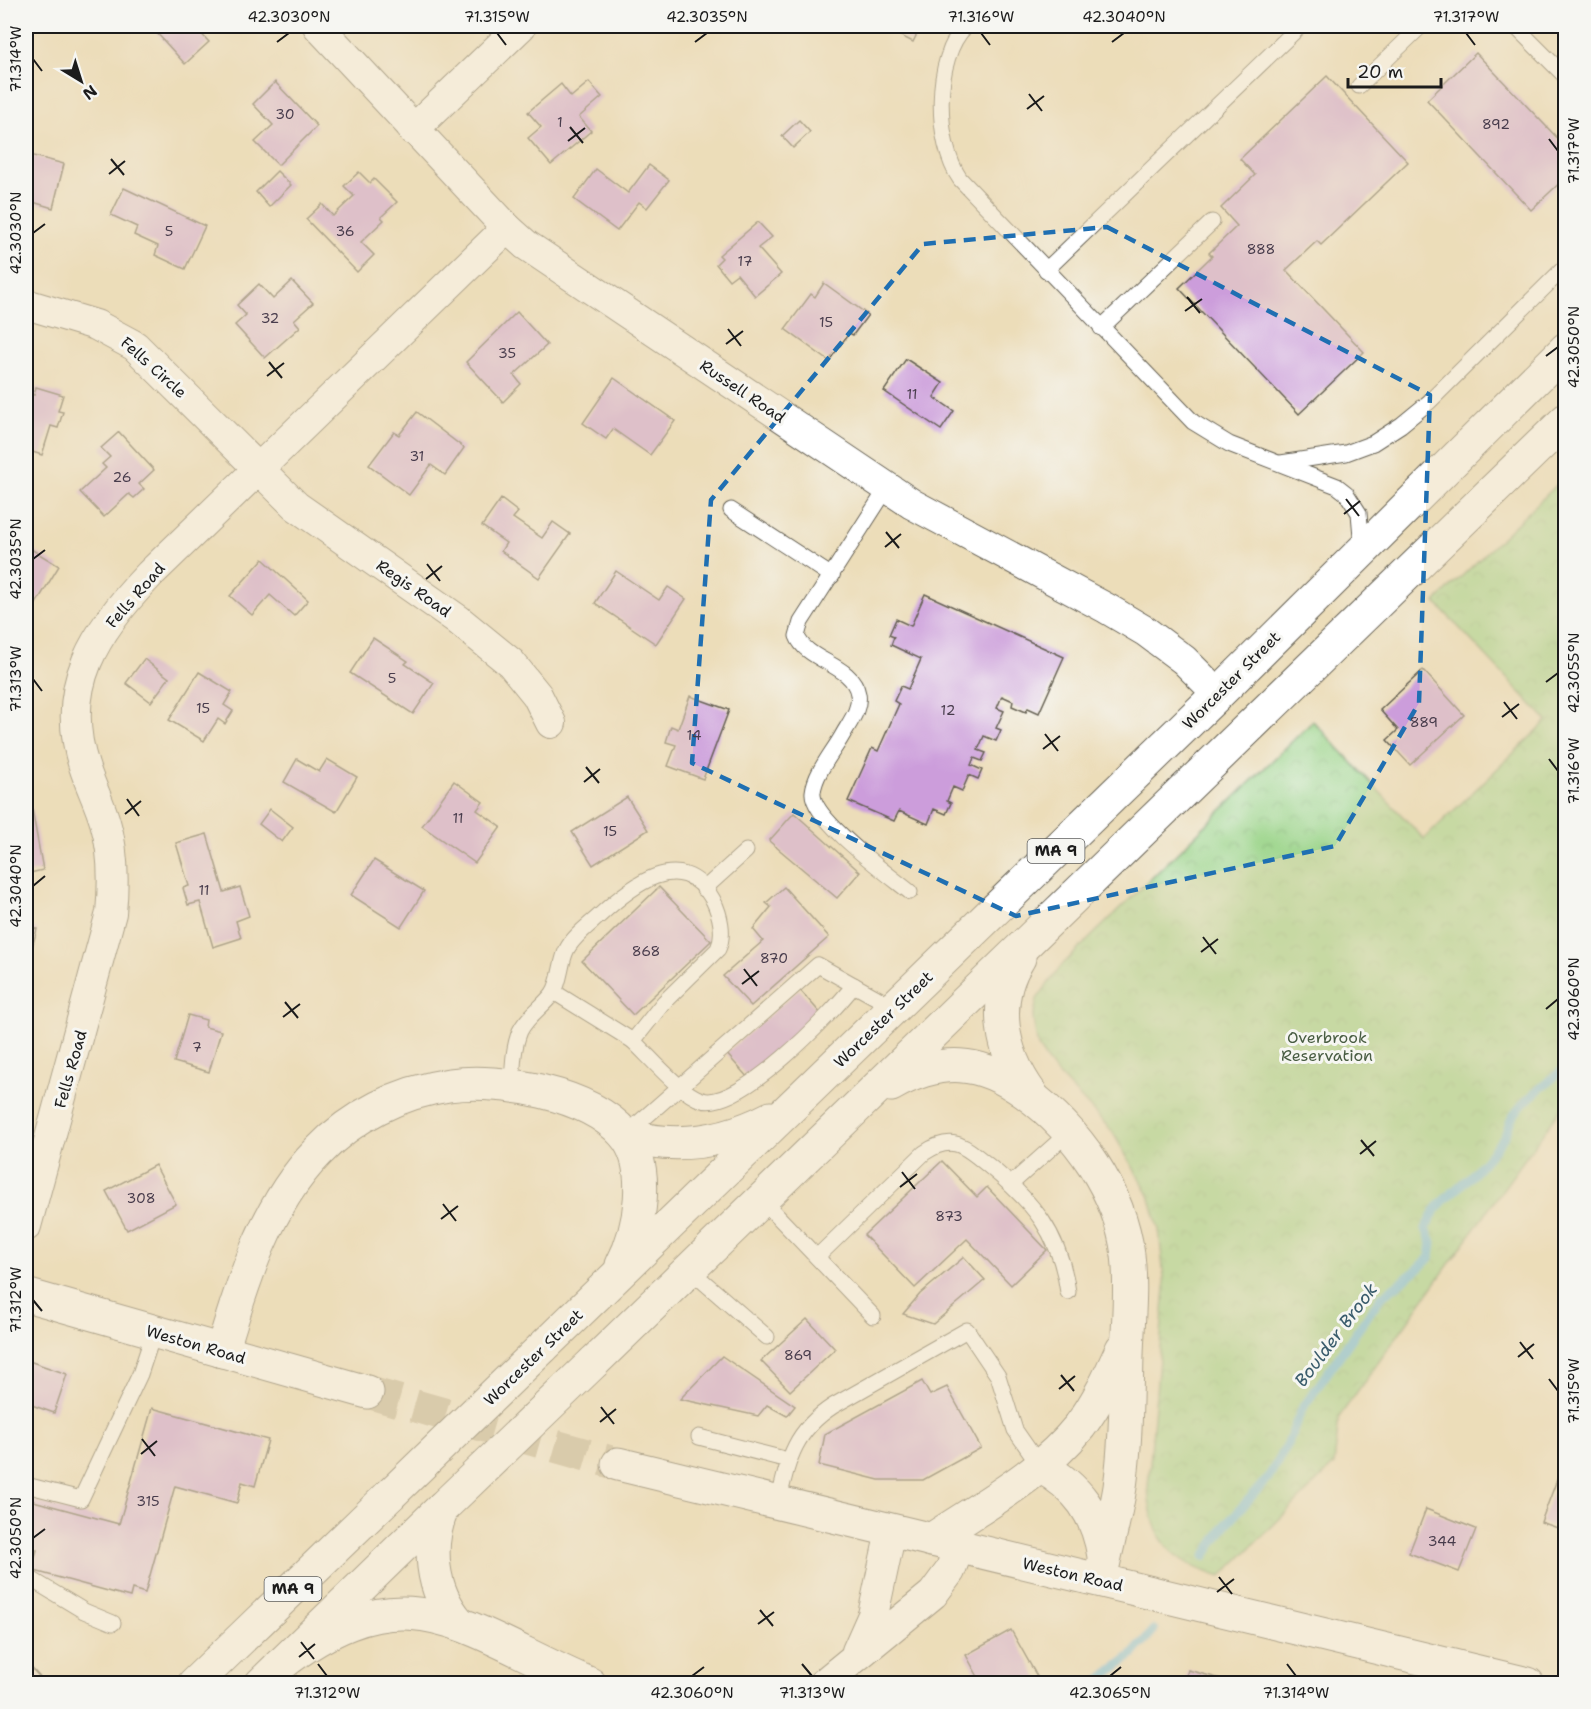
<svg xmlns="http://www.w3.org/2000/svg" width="1591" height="1709" font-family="'Shantell Sans',sans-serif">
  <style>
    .park { fill: url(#park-crowns); stroke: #5b7852; stroke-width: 1.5 }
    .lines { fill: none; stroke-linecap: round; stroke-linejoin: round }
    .stream { stroke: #67bce3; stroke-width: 9 }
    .building { fill: #cc9ddb }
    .secondary-tunnel { stroke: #c2b69a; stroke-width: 33; stroke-dasharray: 33 16; stroke-linecap: butt }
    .lane-casing { stroke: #656053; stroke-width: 17 }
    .street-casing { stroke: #656053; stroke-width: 32 }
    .secondary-casing { stroke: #656053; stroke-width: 35 }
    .highway-casing { stroke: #656053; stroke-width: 35 }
    .lane { stroke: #fff; stroke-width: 15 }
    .street { stroke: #fff; stroke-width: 30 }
    .secondary { stroke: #fff; stroke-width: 33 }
    .highway { stroke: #fff; stroke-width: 33 }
    .highway-bridge-casing { stroke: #656053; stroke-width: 35; stroke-linecap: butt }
    .highway-bridge { stroke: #fff; stroke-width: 33 }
    .marked { fill: none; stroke: #1f6fb2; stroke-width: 4.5; stroke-dasharray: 12 8; stroke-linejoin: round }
    .ticks { fill: none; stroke: #1c1c1c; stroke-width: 2 }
    .labels { text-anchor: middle; stroke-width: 6; stroke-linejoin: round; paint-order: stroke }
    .number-label { font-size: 14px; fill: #483c4c }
    .shield { fill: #f6f6f2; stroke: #5d5d5c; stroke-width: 1.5 }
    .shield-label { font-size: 15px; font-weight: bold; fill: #1c1c1c }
    .street-label { font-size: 16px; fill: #1c1c1c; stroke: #f6f6f2 }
    .park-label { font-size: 16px; fill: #485c42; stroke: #f6f6f2 }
    .water-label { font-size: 18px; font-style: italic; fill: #3a5c6c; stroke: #f6f6f2 }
    .neatline { fill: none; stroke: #1c1c1c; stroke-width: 2 }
    .ticks-label { font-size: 15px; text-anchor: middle; fill: #1c1c1c }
  </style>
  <defs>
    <pattern id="park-crowns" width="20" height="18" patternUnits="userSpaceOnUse" patternTransform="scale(1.5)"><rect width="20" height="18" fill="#9ad488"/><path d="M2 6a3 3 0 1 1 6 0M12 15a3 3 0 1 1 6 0" fill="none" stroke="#84b575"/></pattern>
  </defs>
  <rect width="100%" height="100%" fill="#f6f6f2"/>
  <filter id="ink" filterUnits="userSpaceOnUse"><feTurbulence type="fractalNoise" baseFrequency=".0167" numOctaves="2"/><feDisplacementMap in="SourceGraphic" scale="12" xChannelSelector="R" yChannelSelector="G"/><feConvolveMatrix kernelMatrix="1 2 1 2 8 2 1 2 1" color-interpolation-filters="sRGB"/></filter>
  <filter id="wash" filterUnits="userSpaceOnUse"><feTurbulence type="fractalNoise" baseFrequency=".008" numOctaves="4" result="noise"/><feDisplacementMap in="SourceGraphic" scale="24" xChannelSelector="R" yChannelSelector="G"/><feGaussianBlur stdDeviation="1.35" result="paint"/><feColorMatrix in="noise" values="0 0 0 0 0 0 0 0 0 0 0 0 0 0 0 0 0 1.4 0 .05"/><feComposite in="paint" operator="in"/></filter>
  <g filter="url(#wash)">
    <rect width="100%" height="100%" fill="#ecddb9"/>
    <path class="park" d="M1565 477V1103L1339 1417 1334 1465 1221 1577C1171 1562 1151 1541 1148 1487L1165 1288 1159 1230 1149 1195 1112 1131 1052 1068 1038 1047 1033 1019 1037 999 1060 967 1313 721 1424 839 1547 721 1435 602Z"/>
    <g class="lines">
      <g class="stream">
        <path d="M1205 1556 1225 1526 1268 1478 1286 1447 1302 1409 1381 1297 1417 1270 1430 1257 1432 1243 1426 1229C1435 1202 1454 1193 1473 1174 1484 1162 1496 1148 1505 1135 1508 1130 1509 1123 1512 1118 1525 1098 1548 1083 1566 1067"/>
        <polyline points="1094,1684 1132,1655 1154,1630"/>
      </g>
    </g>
    <g id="blocks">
      <g class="building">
        <polygon points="163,26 194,26 209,42 185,64 156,32"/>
        <polygon points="881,26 921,26 913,42"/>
        <polygon points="1476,53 1566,147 1566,177 1531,210 1427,100"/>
        <polygon points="1327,76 1408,162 1321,245 1317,241 1286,270 1364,352 1299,414 1179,288 1212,256 1209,253 1237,226 1221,208 1255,175 1240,159"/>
        <polygon points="275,82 317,126 278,165 255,142 273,125 253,104"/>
        <polygon points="589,82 602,97 579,117 591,131 551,165 528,138 541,127 528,112 561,84 571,97"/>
        <polygon points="799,120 810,132 793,148 782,136"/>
        <polygon points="26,154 64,164 53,208 26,200"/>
        <polygon points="649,165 669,180 647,208 639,202 617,231 574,199 596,169 628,193"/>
        <polygon points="277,171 291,185 269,207 256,192"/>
        <polygon points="359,172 370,183 374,179 397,202 381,217 384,220 361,242 374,255 357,272 306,219 322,204 333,216 354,196 344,186"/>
        <polygon points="124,188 205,226 185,269 155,255 158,246 134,235 137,227 111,215"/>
        <polygon points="758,222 772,237 758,248 781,274 755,296 737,274 729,280 716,264 722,258 719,255"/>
        <polygon points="292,281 313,303 294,320 300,327 265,358 235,325 246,315 237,305 259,284 273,299"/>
        <polygon points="824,283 868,315 853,335 849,333 829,361 785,329 811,294 815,297"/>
        <polygon points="517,312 547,345 514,375 521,384 503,402 466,362"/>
        <polygon points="906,359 943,383 934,397 954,411 941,430 884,391"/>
        <polygon points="614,378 675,421 650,455 613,429 606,439 583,423"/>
        <polygon points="36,387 63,395 58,411 63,412 58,428 51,426 42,455 26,450 26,393 34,395"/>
        <polygon points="417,412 464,448 445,475 431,465 409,495 369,465 394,432 399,435"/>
        <polygon points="119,432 154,470 139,484 144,489 134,498 129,494 104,517 80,492 106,468 102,464 110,457 101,448"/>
        <polygon points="501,499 518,512 513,518 542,538 553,522 570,534 539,578 501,551 506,543 482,526"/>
        <polygon points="26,546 59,566 26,620"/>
        <polygon points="263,559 308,600 294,616 270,595 252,615 230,596"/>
        <polygon points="616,571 659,600 668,587 686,599 656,644 595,603"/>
        <polygon points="925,594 1064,657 1039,713 1028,708 1026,712 1012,706 1013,701 1002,696 997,708 1004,711 996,728 1001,730 996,741 984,736 978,750 986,753 982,761 974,758 971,765 982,770 978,779 969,775 962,791 953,787 947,801 951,803 946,814 934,809 928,824 899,811 894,821 848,801 872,748 878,751 899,704 894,701 901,686 908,689 921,659 891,645 894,637 889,635 896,619 911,626"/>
        <polygon points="373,638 408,661 405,664 434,683 413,714 350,673"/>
        <polygon points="144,659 169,678 151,702 126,683"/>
        <polygon points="1423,670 1464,715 1410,765 1387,740 1398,730 1380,710"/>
        <polygon points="199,672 232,692 224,705 233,711 225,724 218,719 204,741 169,720"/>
        <polygon points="690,696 729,710 703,779 668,766 676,745 666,742 671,726 678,729"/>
        <polygon points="297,759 319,772 327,759 357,777 336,812 284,782"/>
        <polygon points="454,781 483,802 477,810 501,827 475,863 422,826"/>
        <polygon points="627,797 648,830 593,865 572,832"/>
        <polygon points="32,809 43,870 26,874 26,810"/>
        <polygon points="270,809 293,827 282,842 259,824"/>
        <polygon points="794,813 860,872 837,898 769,841"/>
        <polygon points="207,834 224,892 240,887 249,916 236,921 241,938 213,947 200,902 188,905 183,888 189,886 176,843"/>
        <polygon points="374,860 424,891 401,927 351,895"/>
        <polygon points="659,887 711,941 633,1015 582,961"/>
        <polygon points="784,887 829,937 751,1006 723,976 763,941 753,929 771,907 766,903"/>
        <polygon points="26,926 37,929 26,970"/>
        <polygon points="799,989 822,1015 749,1079 726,1053"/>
        <polygon points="188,1015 206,1020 205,1027 221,1031 209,1072 174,1062"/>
        <polygon points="942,1161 977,1197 987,1187 1047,1250 1011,1285 967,1239 915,1288 864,1235"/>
        <polygon points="155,1165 176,1204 127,1230 106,1191"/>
        <polygon points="964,1257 985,1280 933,1324 903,1314 920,1294"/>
        <polygon points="807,1319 835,1349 790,1391 761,1361"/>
        <polygon points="722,1356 795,1406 787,1416 767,1405 758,1416 680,1399"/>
        <polygon points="26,1360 67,1374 54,1413 26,1403"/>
        <polygon points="922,1381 930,1395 947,1387 981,1448 923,1480 879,1480 819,1465 825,1434"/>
        <polygon points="152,1408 268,1440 255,1486 242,1482 237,1503 175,1486 145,1593 132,1589 130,1597 31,1570 37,1550 26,1547 26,1499 119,1524"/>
        <polygon points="1558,1477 1566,1480 1566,1531 1541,1522"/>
        <polygon points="1426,1509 1476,1529 1459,1572 1409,1553"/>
        <polygon points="1011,1630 1039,1680 1032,1684 1004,1681 982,1684 966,1655"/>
        <polygon points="26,1662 46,1684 26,1684"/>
        <polygon points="1188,1670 1236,1683 1235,1684 1184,1684"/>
      </g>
    </g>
  </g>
  <g filter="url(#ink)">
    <use href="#blocks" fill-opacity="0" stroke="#656053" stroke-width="1.5"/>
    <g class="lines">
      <polyline class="secondary-tunnel" points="367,1392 618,1464"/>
      <defs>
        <g id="lane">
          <path d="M966 26C933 57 935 143 960 179L1193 422 1229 444 1337 486 1346 493 1359 513 1362 548"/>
          <polyline points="1515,26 1566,77"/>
          <polyline points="1359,86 1421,26"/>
          <polyline points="1046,270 1300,26"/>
          <polyline points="1101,328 1212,222"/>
          <polyline points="1281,463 1346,453 1373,443 1401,425 1429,402 1566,266"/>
          <path d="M887 488 801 622 797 636C807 662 853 664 858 694 861 709 849 723 842 736 833 752 815 773 813 792 810 818 889 875 910 892"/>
          <polyline points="731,510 832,576"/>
          <polyline points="704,889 746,851"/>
          <path d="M633 1041C650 1057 681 1094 702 1100 739 1111 832 1014 854 985"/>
          <path d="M512 1086C513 1067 513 1048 520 1031 528 1015 543 1007 553 993 561 981 560 962 567 949 574 936 588 926 599 916 629 888 681 844 713 900 720 914 725 934 718 949L664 1002 633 1041 554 992"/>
          <polyline points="625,1135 818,965 895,1008"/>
          <polyline points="1011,1184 1068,1133"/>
          <polyline points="762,1200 873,1316"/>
          <path d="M817 1257 924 1153C954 1133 965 1147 989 1166 1033 1202 1060 1233 1068 1292"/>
          <polyline points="690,1270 767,1337"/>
          <polyline points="699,1437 788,1460"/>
          <polyline points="26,1485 81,1499 140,1374 154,1332"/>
          <path d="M778 1503C788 1461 793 1432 833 1406L967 1330 998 1376 1015 1430 1040 1466"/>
          <polyline points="26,1576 84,1611 113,1623"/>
        </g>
        <g id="street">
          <polyline points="318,26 507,228 526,245 912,504 1106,608 1145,631 1184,660 1218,694"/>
          <polyline points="413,130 521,26"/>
          <polyline points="26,304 96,325 135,346 296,506 457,619 511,663 537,695 551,723"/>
          <path d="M26 1226 111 913C114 882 114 851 105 822 99 802 90 785 84 766 58 686 96 630 150 574L507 228"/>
          <polyline points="857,1651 873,1615 891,1531"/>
          <polyline points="823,1684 933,1594 950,1571 959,1547"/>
        </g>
        <g id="secondary">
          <polyline points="26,1295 367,1392"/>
          <polyline points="618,1464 1528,1684"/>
        </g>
        <g id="highway">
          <path d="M1019 958C991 1001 1001 1053 1031 1094"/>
          <path d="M891 1085C941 1057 980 1059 1026 1093 1077 1130 1120 1191 1128 1255 1132 1288 1128 1321 1127 1355 1126 1399 1126 1443 1120 1487 1115 1518 1106 1549 1100 1580"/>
          <path d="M625 1135C675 1150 725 1142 771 1118"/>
          <polyline points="542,1348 1218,694 1566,349"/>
          <path d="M222 1351C243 1281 266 1205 318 1152 352 1116 400 1092 449 1085 501 1078 588 1093 624 1134 652 1166 640 1231 622 1265"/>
          <polyline points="594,1362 1566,420"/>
          <path d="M1040 1466C1078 1487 1097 1513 1104 1556"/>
          <path d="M443 1507C426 1545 431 1590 458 1622"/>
          <path d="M931 1540C982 1506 1041 1475 1080 1426 1098 1402 1110 1376 1122 1349"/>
          <path d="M280 1665C408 1565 465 1631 590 1684"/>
          <polyline points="194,1684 391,1494"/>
          <polyline points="261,1684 443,1507"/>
        </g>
      </defs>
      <use href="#lane" class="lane-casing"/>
      <use href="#street" class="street-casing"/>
      <use href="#secondary" class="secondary-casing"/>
      <use href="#highway" class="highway-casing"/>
      <use href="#lane" class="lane"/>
      <use href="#street" class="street"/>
      <use href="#secondary" class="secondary"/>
      <use href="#highway" class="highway"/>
      <defs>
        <g id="highway-bridge">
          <polyline points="391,1494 542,1348"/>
          <polyline points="443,1507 594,1362"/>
        </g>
      </defs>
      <use href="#highway-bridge" class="highway-bridge-casing"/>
      <use href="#highway-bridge" class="highway-bridge"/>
    </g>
  </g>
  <path d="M0 0H1591V1709H0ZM1107 227 1430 395 1419 703 1335 846 1016 916 692 763 711 500 923 244Z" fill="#ecddb9" fill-opacity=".55" fill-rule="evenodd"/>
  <path class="marked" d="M1107 227 1430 395 1419 703 1335 846 1016 916 692 763 711 500 923 244Z"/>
  <path class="ticks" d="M497 33 506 45M981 33 990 45M1466 33 1475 45M277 42 289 33M695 42 707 33M1112 42 1124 33M33 59 42 71M1029 94 1042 111M1027 109 1044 96M570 127 583 143M1549 139 1558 151M568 141 585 128M111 159 124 175M109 174 125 161M33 233 45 224M1187 297 1200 313M1185 311 1202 299M728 329 741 346M726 344 743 331M1546 356 1558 347M269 362 282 378M267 376 284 363M1346 499 1359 516M1344 514 1360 501M886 532 899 548M885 547 901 534M33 559 45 550M427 564 440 581M426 579 442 566M33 679 42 691M1546 682 1558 673M1504 702 1517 719M1502 717 1519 704M1045 734 1058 751M1043 749 1060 736M1549 759 1558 771M586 767 599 783M584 782 600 769M127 799 139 816M125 814 141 801M33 886 45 876M1203 937 1216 954M1201 952 1218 939M744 969 757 986M742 984 759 971M285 1002 298 1018M1546 1009 1558 999M283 1017 300 1004M1361 1140 1374 1156M1360 1154 1376 1141M902 1172 915 1189M900 1187 917 1174M443 1204 456 1221M441 1219 458 1206M33 1300 42 1311M1520 1342 1533 1359M1518 1357 1534 1344M1061 1375 1074 1391M1549 1379 1558 1391M1059 1389 1075 1376M601 1407 614 1424M600 1422 616 1409M142 1439 155 1456M141 1454 157 1441M33 1538 45 1529M1219 1577 1232 1594M1217 1592 1234 1579M760 1610 773 1626M758 1624 774 1612M301 1642 314 1659M299 1657 315 1644M318 1664 327 1676M802 1664 812 1676M1287 1664 1296 1676M692 1676 704 1667M1110 1676 1121 1667"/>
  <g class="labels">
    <g class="number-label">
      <text x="285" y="119">30</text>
      <text x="560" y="127">1</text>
      <text x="1496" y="129">892</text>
      <text x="169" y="236">5</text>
      <text x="345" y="236">36</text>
      <text x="1261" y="254">888</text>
      <text x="745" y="266">17</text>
      <text x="270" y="323">32</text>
      <text x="826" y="327">15</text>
      <text x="507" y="358">35</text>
      <text x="912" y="399">11</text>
      <text x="417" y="461">31</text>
      <text x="122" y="482">26</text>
      <text x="392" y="683">5</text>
      <text x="203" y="713">15</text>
      <text x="948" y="715">12</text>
      <text x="1424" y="727">889</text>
      <text x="694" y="740">14</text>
      <text x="458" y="823">11</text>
      <text x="610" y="836">15</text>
      <text x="204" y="895">11</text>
      <text x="646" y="956">868</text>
      <text x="774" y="963">870</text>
      <text x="197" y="1052">7</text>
      <text x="141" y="1203">308</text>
      <text x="949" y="1221">873</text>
      <text x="798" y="1360">869</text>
      <text x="148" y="1506">315</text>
      <text x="1442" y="1546">344</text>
    </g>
    <g class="shield">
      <rect x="1027.5" y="839" width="57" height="24" rx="4.5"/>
      <rect x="264.5" y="1577" width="57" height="24" rx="4.5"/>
    </g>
    <g class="shield-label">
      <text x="1056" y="856">MA 9</text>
      <text x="293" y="1594">MA 9</text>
    </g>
    <g class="street-label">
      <text transform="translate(154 367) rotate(42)" y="6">Fells Circle</text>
      <text transform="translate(743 391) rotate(34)" y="6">Russell Road</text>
      <text transform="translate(414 588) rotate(35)" y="6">Regis Road</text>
      <text transform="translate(135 595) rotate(-49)" y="6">Fells Road</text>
      <text transform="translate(1231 680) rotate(-45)" y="6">Worcester Street</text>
      <text transform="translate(883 1019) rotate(-44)" y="6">Worcester Street</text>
      <text transform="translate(70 1069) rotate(-74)" y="6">Fells Road</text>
      <text transform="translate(196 1344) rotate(16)" y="6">Weston Road</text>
      <text transform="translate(533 1357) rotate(-44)" y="6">Worcester Street</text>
      <text transform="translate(1073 1574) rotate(13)" y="6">Weston Road</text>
    </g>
    <g class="park-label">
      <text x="1327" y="1043">Overbrook<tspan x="1327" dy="18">Reservation</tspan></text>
    </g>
    <g class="water-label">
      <text transform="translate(1336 1335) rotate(-53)" y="6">Boulder Brook</text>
    </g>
  </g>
  <rect width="1591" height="1709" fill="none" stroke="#f6f6f2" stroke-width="66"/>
  <g transform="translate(81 81) rotate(142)" stroke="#f6f6f2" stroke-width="4.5" paint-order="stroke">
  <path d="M0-4.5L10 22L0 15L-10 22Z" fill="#1c1c1c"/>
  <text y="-9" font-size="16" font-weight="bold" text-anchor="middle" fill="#1c1c1c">N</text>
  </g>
  <path d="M1348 78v9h93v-9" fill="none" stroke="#1c1c1c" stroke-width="3"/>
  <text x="1357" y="78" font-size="18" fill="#1c1c1c" stroke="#f6f6f2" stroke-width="4.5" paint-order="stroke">20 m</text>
  <rect x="33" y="33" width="1525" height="1643" class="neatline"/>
  <g class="ticks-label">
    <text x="289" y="22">42.3030°N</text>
    <text x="497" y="22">71.315°W</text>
    <text x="707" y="22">42.3035°N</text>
    <text x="981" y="22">71.316°W</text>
    <text x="1124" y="22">42.3040°N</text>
    <text x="1466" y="22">71.317°W</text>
    <text transform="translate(16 59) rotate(-90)" y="5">71.314°W</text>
    <text transform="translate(1574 151) rotate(-90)" y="5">71.317°W</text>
    <text transform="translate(16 233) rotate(-90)" y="5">42.3030°N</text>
    <text transform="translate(1574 347) rotate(-90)" y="5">42.3050°N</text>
    <text transform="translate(16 559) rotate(-90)" y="5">42.3035°N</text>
    <text transform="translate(1574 673) rotate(-90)" y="5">42.3055°N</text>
    <text transform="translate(16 679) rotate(-90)" y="5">71.313°W</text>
    <text transform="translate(1574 771) rotate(-90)" y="5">71.316°W</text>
    <text transform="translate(16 886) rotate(-90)" y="5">42.3040°N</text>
    <text transform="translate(1574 999) rotate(-90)" y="5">42.3060°N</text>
    <text transform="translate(16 1300) rotate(-90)" y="5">71.312°W</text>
    <text transform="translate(1574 1391) rotate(-90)" y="5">71.315°W</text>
    <text transform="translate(16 1538) rotate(-90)" y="5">42.3050°N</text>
    <text x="327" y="1698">71.312°W</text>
    <text x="692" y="1698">42.3060°N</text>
    <text x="812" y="1698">71.313°W</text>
    <text x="1110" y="1698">42.3065°N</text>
    <text x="1296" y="1698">71.314°W</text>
  </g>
</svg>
